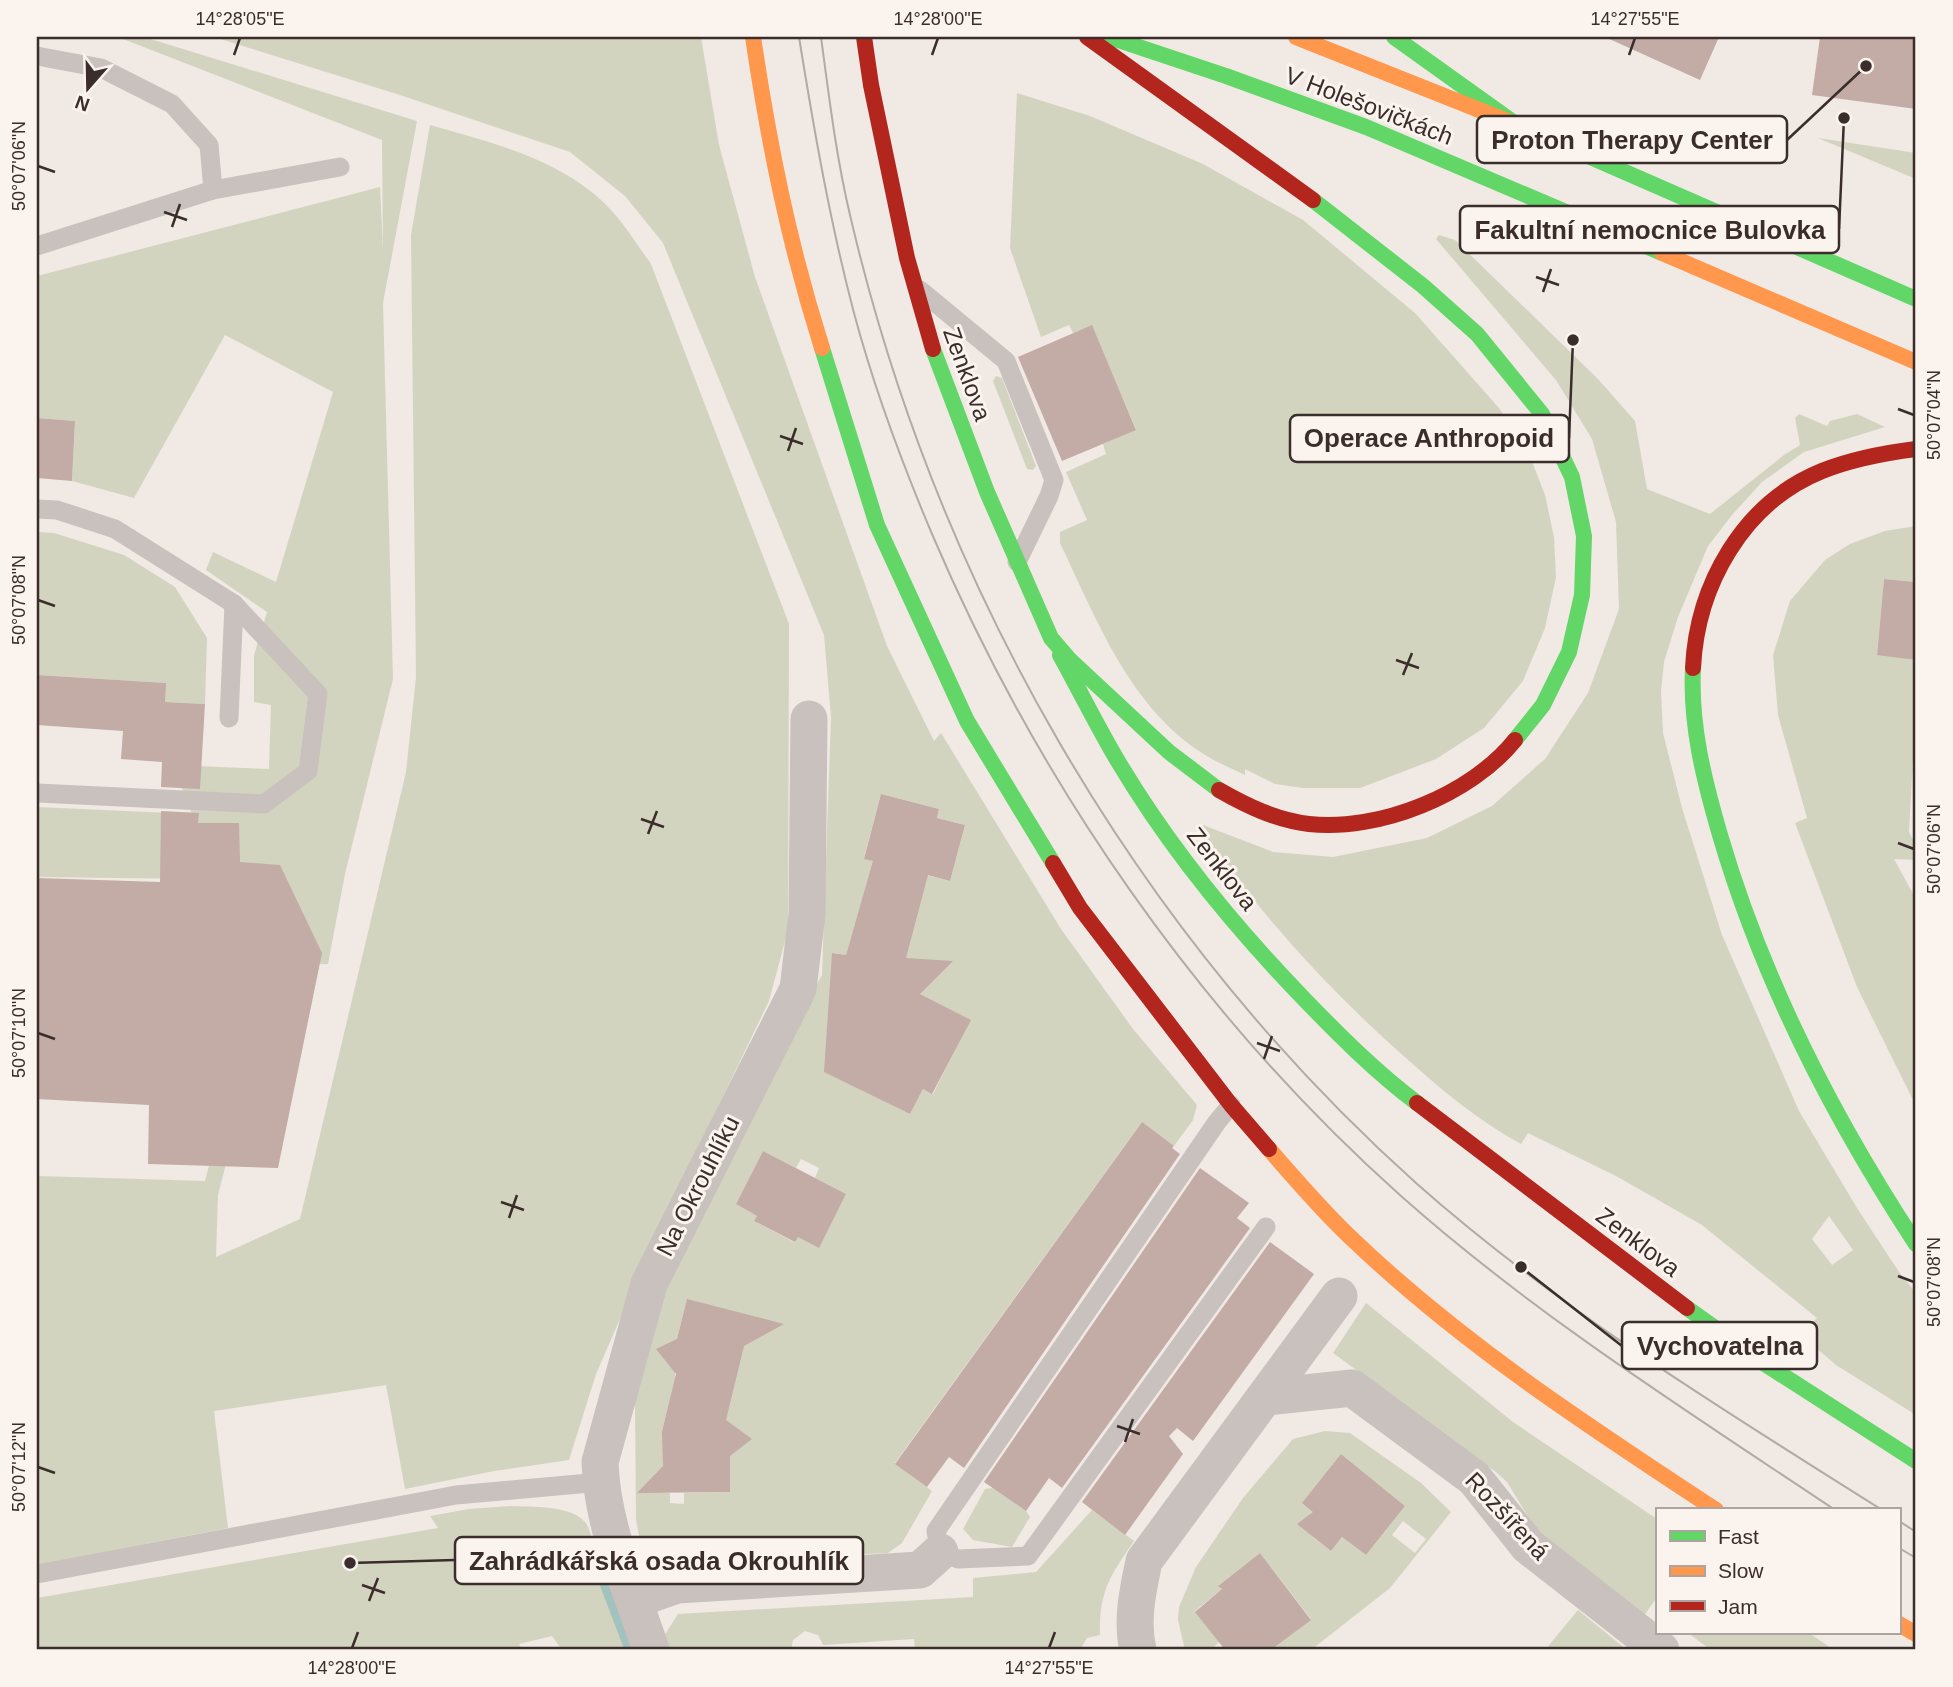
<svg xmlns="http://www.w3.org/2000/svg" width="1953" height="1687" font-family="Helvetica,sans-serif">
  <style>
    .green { fill: #d3d4bf; fill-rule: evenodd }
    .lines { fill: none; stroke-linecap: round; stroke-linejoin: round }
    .stream { stroke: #a1c2bd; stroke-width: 14 }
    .building { fill: #c3aba6 }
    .lane { stroke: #c9c1bd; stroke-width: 19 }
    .street { stroke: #c9c1bd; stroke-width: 37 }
    .fast { stroke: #63d668; stroke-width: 16 }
    .slow { stroke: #ff974d; stroke-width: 16 }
    .jam { stroke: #b3261e; stroke-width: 16 }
    .tram { stroke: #b1aaa7; stroke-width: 2 }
    .ticks { fill: none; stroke: #3a2d2b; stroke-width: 2.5 }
    .labels { text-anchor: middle; stroke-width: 6; stroke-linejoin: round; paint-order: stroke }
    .street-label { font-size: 24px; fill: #3a2d2b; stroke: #fbf3ed }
    .leader { fill: none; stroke: #3a2d2b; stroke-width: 2.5 }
    .callout-dot { fill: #3a2d2b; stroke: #fbf3ed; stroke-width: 2.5 }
    .callout { fill: #fbf3ed; stroke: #3a2d2b; stroke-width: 2.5 }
    .callout-label { font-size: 26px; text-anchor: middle; font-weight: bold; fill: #3a2d2b }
    .neatline { fill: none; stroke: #3a2d2b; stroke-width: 2.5 }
    .ticks-label { font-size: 18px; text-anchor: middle; fill: #3a2d2b }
  </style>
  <rect width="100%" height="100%" fill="#f0e9e4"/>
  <g class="green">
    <path d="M118 37H144L417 121 383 303 393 679 345 874 328 964 277 965 218 1195 216 1257 300 1219 406 772 416 677 411 235 430 125C488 142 546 155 593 193 617 212 634 240 651 264L789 624 788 930 769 1001 661 1225 596 1374 569 1460 494 1471 405 1489 386 1385 214 1411 228 1528 37 1565V1176L205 1181 283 880 37 877V807L192 814 173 765 269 769 271 705 254 702V655L267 612 206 570 213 552 276 582 333 392 225 335 134 498 72 481 75 421 37 418V276L380 187 383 250 382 140Z"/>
    <path d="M214 37H701L719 145 755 277 887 646 934 741 941 733 1061 929 1133 1029 1197 1105 1193 1120 1174 1146 1141 1123 895 1463 932 1491 902 1543 888 1553 644 1564 636 1519 635 1402 662 1282 763 1080 822 975 831 717 824 635 663 243 625 196 570 152 400 95ZM881 794 939 809 937 818 965 825 950 881 864 858ZM855 924 906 958 920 994 970 1020 933 1094 923 1089 910 1114 852 1085 833 953 846 955ZM763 1151 796 1168 801 1159 819 1168 815 1178 846 1194 819 1247 798 1237 794 1242 754 1221 757 1216 736 1204ZM687 1300 756 1317 757 1338 675 1377 676 1343ZM663 1427H734L730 1453V1492L684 1493V1504L670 1503V1493L658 1492 652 1483 656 1473 663 1471Z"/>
    <path d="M1017 93 1090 116 1203 164 1303 220 1415 313 1499 408 1528 451 1545 495 1554 537 1556 577 1545 628 1523 681 1484 728 1436 759 1360 788H1303L1275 784 1245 769V775C1231 768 1215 762 1202 753 1129 706 1096 618 1060 543V532L1087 520 1066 472 1106 454 1103 444 1136 429 1092 326 1073 333 1069 325 1041 337 1010 248Z"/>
    <polygon points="1818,138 1916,153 1916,179"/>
    <path d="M1439 235 1455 240 1598 379 1635 421 1647 489 1710 514 1784 455 1800 445 1795 418 1799 414 1827 426 1830 421 1857 414 1885 427 1804 452 1762 482 1732 515 1708 546 1678 617 1664 662 1661 691 1663 733 1682 808 1722 935 1799 1111 1857 1208 1899 1272 1916 1293V1415L1836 1365 1800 1334 1817 1318 1702 1225 1616 1176 1528 1133 1521 1144C1475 1119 1437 1086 1398 1051 1323 984 1258 910 1199 829L1203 825 1273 852 1333 857 1427 838 1492 806 1545 759 1588 693 1619 609 1616 522 1592 439 1556 380 1436 239ZM1829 1216 1853 1250 1832 1265 1812 1239Z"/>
    <polygon points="996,376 1002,378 1036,466 1033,470 1027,469 993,381"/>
    <polygon points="1916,526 1916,582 1884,579 1877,654 1916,660 1916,703 1909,832 1916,846 1916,860 1894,859 1916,899 1916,1106 1857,987 1795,823 1807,818 1778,715 1773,655 1790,601 1825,560 1850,544 1885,531"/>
    <polygon points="37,532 54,533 124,555 175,587 207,638 205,704 165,702 165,683 37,675"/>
    <polygon points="1366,1303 1513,1422 1657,1519 1657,1597 1641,1620 1543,1541 1507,1482 1496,1472 1333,1353"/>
    <path d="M1325 1431 1350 1433 1421 1483 1451 1512 1390 1588 1311 1650 1273 1649 1311 1619 1260 1553 1219 1585 1222 1589 1195 1611 1219 1642 1214 1647 1216 1650H1185L1178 1620 1179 1607 1196 1567 1243 1498 1293 1439ZM1341 1454 1405 1506 1366 1555 1342 1537 1331 1551 1313 1537 1325 1522ZM1403 1521 1426 1539 1415 1553 1392 1535Z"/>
    <polygon points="993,1488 1026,1511 1030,1517 1012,1547 973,1540 963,1529 985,1489"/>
    <path d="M510 1506C529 1507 570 1505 584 1521 593 1530 591 1546 594 1558 600 1587 618 1622 629 1650H562L552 1636 519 1644 522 1650H37V1598L438 1528 430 1516 469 1509Z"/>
    <path d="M1092 1510 1134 1541C1110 1576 1099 1591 1100 1635L1087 1638 1080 1650H915L914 1639 823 1645 818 1635 805 1631 793 1640 791 1650H670L664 1636 678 1614 973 1597V1578L1036 1572Z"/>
    <polygon points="1578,1610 1627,1650 1545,1650"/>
    <polygon points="1688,1633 1809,1633 1834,1650 1711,1650"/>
  </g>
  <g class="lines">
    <polyline class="stream" points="598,1561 632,1650"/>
  </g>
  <g class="building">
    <polygon points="1605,37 1719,37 1700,80"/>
    <polygon points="1820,37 1916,37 1916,109 1812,95"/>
    <polygon points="1092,325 1136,430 1062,461 1018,357"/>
    <polygon points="37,418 75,421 72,481 37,478"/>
    <polygon points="1884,579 1916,582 1916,660 1877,655"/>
    <polygon points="37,675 166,683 165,702 205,704 200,789 161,787 162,762 121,759 123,731 37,725"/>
    <polygon points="881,794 939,809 937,818 965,825 950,881 928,875 906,958 953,961 920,994 971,1020 932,1094 923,1089 910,1114 824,1072 832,953 846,955 873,861 864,859"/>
    <polygon points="161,811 199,813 198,823 239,823 240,862 280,865 322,953 278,1168 148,1164 149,1105 37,1099 37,878 160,882"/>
    <polygon points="1142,1122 1174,1146 1172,1148 1180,1154 964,1468 949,1457 927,1487 895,1464"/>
    <polygon points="763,1151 846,1194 819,1248 798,1237 795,1242 754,1221 757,1216 736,1204"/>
    <polygon points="1200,1168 1249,1203 1237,1218 1250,1228 1062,1488 1049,1478 1026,1511 984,1482"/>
    <polygon points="1270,1242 1314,1274 1193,1441 1177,1428 1169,1436 1183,1454 1125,1535 1082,1502"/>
    <polygon points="687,1299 784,1324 744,1346 726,1420 752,1439 730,1456 730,1492 637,1493 663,1466 662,1432 676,1374 656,1349 677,1339"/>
    <polygon points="1341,1454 1405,1506 1366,1555 1342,1537 1331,1551 1297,1524 1313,1512 1302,1503"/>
    <polygon points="1260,1553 1311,1620 1271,1650 1225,1650 1195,1612 1222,1589 1218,1586"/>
  </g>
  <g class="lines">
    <g class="lane">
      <polyline points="37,56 101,68 172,104 209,145 213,190"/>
      <polyline points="37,246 213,190 340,167"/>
      <polyline points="920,290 1006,361 1054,480 1049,496 1017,562"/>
      <polyline points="37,509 57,510 115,529 234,604 318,694 308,771 264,804 37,793"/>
      <polyline points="229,718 234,604"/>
      <polyline points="1231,1105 1217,1122 936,1531 940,1552 958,1559 1028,1556 1266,1227"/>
      <polyline points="37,1574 456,1495 601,1482"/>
    </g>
    <g class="street">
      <polyline points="1266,1397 1352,1388 1474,1478 1528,1546 1661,1650"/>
      <polyline points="634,1600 677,1585 920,1570 940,1552"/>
      <path d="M651 1650C631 1588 602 1528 600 1462L649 1284 798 989 807 914 809 719"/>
      <path d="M1138 1650C1131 1620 1138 1590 1144 1561L1339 1296"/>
    </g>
    <g class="fast">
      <polyline points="1109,37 1226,76 1366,127 1662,253"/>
      <polyline points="1394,37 1517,125 1916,299"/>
      <polyline points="1313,200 1423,286 1477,334 1542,414 1572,477 1584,536 1582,595 1569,652 1543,705 1515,740"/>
      <polyline points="822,348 877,525 967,721 1053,863"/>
      <polyline points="933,349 987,492 1051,638 1069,659 1169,752 1219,790"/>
      <path d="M1060 655C1080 691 1098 728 1119 763 1171 850 1236 929 1307 1002 1341 1037 1377 1073 1417 1103"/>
      <path d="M1693 668C1690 725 1704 780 1720 835 1763 982 1832 1116 1916 1244"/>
      <polyline points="1687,1308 1765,1364 1916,1461"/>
    </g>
    <g class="slow">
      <path d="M753 37C769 145 789 244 822 348"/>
      <polyline points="1296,37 1517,125"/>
      <polyline points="1662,253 1916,362"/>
      <path d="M1269 1149C1294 1178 1320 1208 1348 1235 1459 1342 1588 1426 1716 1510"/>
      <polyline points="1899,1624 1916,1634"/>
    </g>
    <g class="jam">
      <polyline points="864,37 871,85 907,258 933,349"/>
      <polyline points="1087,37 1313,200"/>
      <path d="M1693 668C1697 585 1743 503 1822 471 1852 459 1884 453 1916 449"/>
      <path d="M1219 790C1247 806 1276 820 1309 824 1378 832 1471 795 1515 740"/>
      <polyline points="1053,863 1080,908 1231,1105 1269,1149"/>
      <polyline points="1417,1103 1687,1308"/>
    </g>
    <g class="tram">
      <path d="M799 37C814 130 830 222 854 313 874 388 902 463 932 534 1038 783 1199 1016 1401 1196 1535 1315 1687 1411 1835 1510"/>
      <path d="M821 37C829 96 836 156 850 215 936 584 1133 929 1416 1183 1558 1309 1722 1409 1882 1510"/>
      <polyline points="1899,1521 1916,1532"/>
      <polyline points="1899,1548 1916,1558"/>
    </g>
  </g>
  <path class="ticks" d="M234 55 240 38M932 55 938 38M1629 55 1635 38M38 166 55 172M164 212 187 220M172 227 180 204M1536 277 1559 285M1543 292 1551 269M1898 409 1914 415M780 436 803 444M788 451 796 428M38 600 55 606M1396 660 1419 668M1403 675 1412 653M641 819 664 827M648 834 657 811M1898 843 1914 849M38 1033 55 1039M1257 1043 1280 1051M1264 1059 1272 1036M501 1202 524 1210M509 1218 517 1195M1898 1276 1914 1282M1117 1426 1140 1434M1125 1442 1133 1419M38 1467 55 1473M362 1585 385 1593M369 1601 378 1578M352 1648 358 1632M1049 1648 1055 1632"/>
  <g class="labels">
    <g class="street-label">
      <text transform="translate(1369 106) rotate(21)" y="8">V Holešovičkách</text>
      <text transform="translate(967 374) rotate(70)" y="8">Zenklova</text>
      <text transform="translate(1222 869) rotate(52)" y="8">Zenklova</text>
      <text transform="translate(698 1186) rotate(-63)" y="8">Na Okrouhlíku</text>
      <text transform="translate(1638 1242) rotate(37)" y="8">Zenklova</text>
      <text transform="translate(1507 1516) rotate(47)" y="8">Rozšířená</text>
    </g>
  </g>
  <path class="leader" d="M1866 66L1787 140M1844 118L1839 229M1573 340L1569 438M1521 1267L1622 1346M350 1563L455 1560"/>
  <g class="callout-dot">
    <circle cx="1866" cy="66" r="7"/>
    <circle cx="1844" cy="118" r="7"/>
    <circle cx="1573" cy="340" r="7"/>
    <circle cx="1521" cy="1267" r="7"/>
    <circle cx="350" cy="1563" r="7"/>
  </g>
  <g class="callout">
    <rect x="1477" y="116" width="310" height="47" rx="7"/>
    <rect x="1460" y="206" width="379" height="47" rx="7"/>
    <rect x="1290" y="415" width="279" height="47" rx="7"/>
    <rect x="1622" y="1322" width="195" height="47" rx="7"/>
    <rect x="455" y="1537" width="408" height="47" rx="7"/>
  </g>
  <g class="callout-label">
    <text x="1632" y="149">Proton Therapy Center</text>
    <text x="1650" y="239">Fakultní nemocnice Bulovka</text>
    <text x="1429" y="447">Operace Anthropoid</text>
    <text x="1720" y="1355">Vychovatelna</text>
    <text x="659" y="1570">Zahrádkářská osada Okrouhlík</text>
  </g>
  <rect width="1953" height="1687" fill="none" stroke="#fbf3ed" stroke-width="77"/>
  <rect x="1656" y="1508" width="245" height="126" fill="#fbf3ed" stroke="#aea49f" stroke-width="2"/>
  <rect x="1670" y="1531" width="35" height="10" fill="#63d668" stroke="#aea49f" stroke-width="2"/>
  <text x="1718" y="1544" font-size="21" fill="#3a2d2b">Fast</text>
  <rect x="1670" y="1566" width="35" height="10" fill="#ff974d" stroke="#aea49f" stroke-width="2"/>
  <text x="1718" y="1578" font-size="21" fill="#3a2d2b">Slow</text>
  <rect x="1670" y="1601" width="35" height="10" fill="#b3261e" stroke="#aea49f" stroke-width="2"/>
  <text x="1718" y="1614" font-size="21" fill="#3a2d2b">Jam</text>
  <g transform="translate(88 88) rotate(200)" stroke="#fbf3ed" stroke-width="5" paint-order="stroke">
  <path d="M0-5L12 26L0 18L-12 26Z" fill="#3a2d2b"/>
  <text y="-10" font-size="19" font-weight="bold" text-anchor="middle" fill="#3a2d2b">N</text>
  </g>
  <rect x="38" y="38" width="1876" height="1610" class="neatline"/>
  <g class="ticks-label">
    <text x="240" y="25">14°28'05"E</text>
    <text x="938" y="25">14°28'00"E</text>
    <text x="1635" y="25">14°27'55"E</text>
    <text transform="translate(19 166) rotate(-90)" y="6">50°07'06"N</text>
    <text transform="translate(1934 415) rotate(-90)" y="6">50°07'04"N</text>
    <text transform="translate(19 600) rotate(-90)" y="6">50°07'08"N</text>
    <text transform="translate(1934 849) rotate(-90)" y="6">50°07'06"N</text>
    <text transform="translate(19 1033) rotate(-90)" y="6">50°07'10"N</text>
    <text transform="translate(1934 1282) rotate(-90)" y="6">50°07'08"N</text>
    <text transform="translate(19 1467) rotate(-90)" y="6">50°07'12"N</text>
    <text x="352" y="1674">14°28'00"E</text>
    <text x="1049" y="1674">14°27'55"E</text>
  </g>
</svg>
